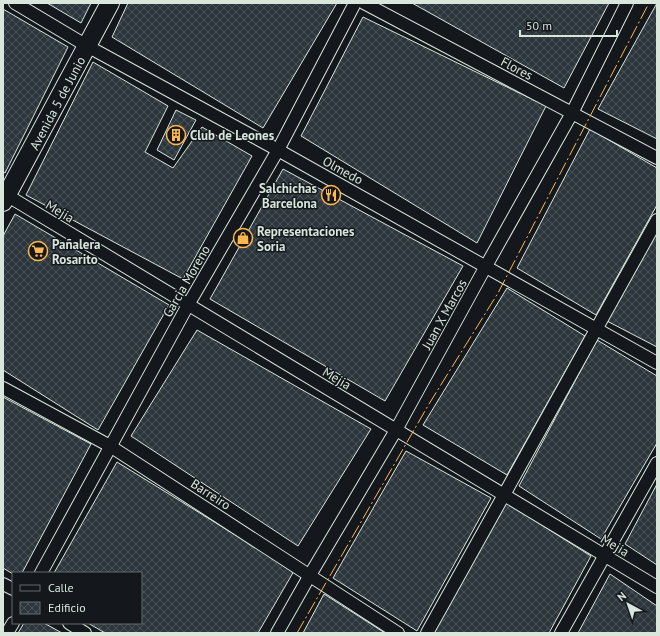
<svg xmlns="http://www.w3.org/2000/svg" width="660" height="636" font-family="'PT Sans',sans-serif">
  <style>
    .building { fill: url(#building-cross-hatch); stroke: #d8e6dc }
    .lines { fill: none; stroke-linecap: round; stroke-linejoin: round }
    .minor-casing { stroke: #d8e6dc; stroke-width: 14 }
    .primary-casing { stroke: #d8e6dc; stroke-width: 20 }
    .minor { stroke: #14181c; stroke-width: 12 }
    .primary { stroke: #14181c; stroke-width: 18 }
    .power { stroke: #ffb74d; stroke-width: 1; stroke-dasharray: 14 3 2 3; stroke-linecap: butt }
    .labels { text-anchor: middle; stroke-width: 3; stroke-linejoin: round; paint-order: stroke }
    .street-label { font-size: 13px; fill: #d8e6dc; stroke: #14181c }
    .poi-label { font-size: 13px; font-weight: bold; fill: #d8e6dc; stroke: #14181c; text-anchor: start }
  </style>
  <defs>
    <pattern id="building-cross-hatch" width="8" height="8" patternUnits="userSpaceOnUse"><rect width="8" height="8" fill="#2c363c"/><path d="M0 0l8 8M0 8l8-8" fill="none" stroke="#4a5358"/></pattern>
  </defs>
  <rect width="100%" height="100%" fill="#14181c"/>
  <g class="building">
    <polygon points="47,3 91,3 81,23"/>
    <polygon points="128,3 337,3 263,128 112,37"/>
    <polygon points="412,3 609,3 564,88"/>
    <polygon points="657,3 657,139 598,109"/>
    <polygon points="3,9 68,47 5,173 3,172"/>
    <polygon points="363,17 546,106 477,243 301,136"/>
    <polygon points="93,62 168,106 145,152 173,168 202,127 252,156 183,279 26,195"/>
    <polygon points="176,110 196,120 174,160 157,150"/>
    <polygon points="590,129 657,168 657,205 596,315 517,268"/>
    <polygon points="283,169 463,266 385,401 210,299"/>
    <polygon points="15,214 169,305 98,430 3,370 3,236"/>
    <polygon points="657,232 657,347 607,321"/>
    <polygon points="507,288 585,336 507,475 423,425"/>
    <polygon points="197,330 371,429 298,546 131,436"/>
    <polygon points="597,340 657,376 657,443 601,539 519,486"/>
    <polygon points="3,397 91,444 22,573 13,574 3,568"/>
    <polygon points="406,451 491,498 417,631 333,578"/>
    <polygon points="117,462 294,571 258,633 105,633 88,623 141,623 141,573 54,573"/>
    <polygon points="657,484 657,565 625,544"/>
    <polygon points="505,502 591,556 549,633 436,633 434,632"/>
    <polygon points="610,574 657,606 657,633 578,633"/>
    <polygon points="324,594 385,633 303,633"/>
    <polygon points="24,623 44,623 62,633 18,633"/>
  </g>
  <g class="lines">
    <defs>
      <g id="minor">
        <polyline points="15,3 87,46 278,150 657,363"/>
        <polyline points="364,3 657,158"/>
        <polyline points="3,193 657,587"/>
        <polyline points="3,388 110,446 398,633"/>
        <polyline points="41,573 188,305 278,150 355,3"/>
        <polyline points="3,584 13,589"/>
        <polyline points="69,623 85,633"/>
        <polyline points="7,633 13,623"/>
        <polyline points="277,633 310,575 396,430 486,266 572,113 627,3"/>
        <polyline points="427,633 657,220"/>
        <polyline points="561,633 657,463"/>
      </g>
      <polyline id="primary" points="3,202 110,3"/>
    </defs>
    <use href="#minor" class="minor-casing"/>
    <use href="#primary" class="primary-casing"/>
    <use href="#minor" class="minor"/>
    <use href="#primary" class="primary"/>
    <polyline class="power" points="297,633 429,404 498,293 649,3"/>
  </g>
  <defs>
    <symbol id="building-ring" viewBox="-11 -11 22 22"><circle r="9.5" fill="#14181c" stroke="#ffb74d" stroke-width="1.5"/><path d="M-4-6H4V6H1V3H-1V6H-4ZM-2.5-4.3h1.7v1.8h-1.7ZM.8-4.3h1.7v1.8H.8ZM-2.5-1h1.7V.8h-1.7ZM.8-1h1.7V.8H.8Z" fill="#ffb74d"/></symbol>
    <symbol id="restaurant-ring" viewBox="-11 -11 22 22"><circle r="9.5" fill="#14181c" stroke="#ffb74d" stroke-width="1.5"/><path d="M-5-6h1v4h1v-4h1v4h1v-4h1v5L-1.5 .5V6h-2V.5L-5-1ZM5-6V6H3V1.5H1.5Q1.5-4 5-6Z" fill="#ffb74d"/></symbol>
    <symbol id="shop-ring" viewBox="-11 -11 22 22"><circle r="9.5" fill="#14181c" stroke="#ffb74d" stroke-width="1.5"/><path d="M-5-2.5h2.3a2.7 3.5 0 0 1 5.4 0H5L5.5 6h-11ZM-1.5-2.5h3a1.5 2.3 0 0 0-3 0Z" fill="#ffb74d"/></symbol>
    <symbol id="supermarket-ring" viewBox="-11 -11 22 22"><circle r="9.5" fill="#14181c" stroke="#ffb74d" stroke-width="1.5"/><path d="M-6-5.5h2.5l.6 2H6L4.5 2H-2.5L-4.4-4H-6ZM-1.5 3.2a1.3 1.3 0 1 0 .1 0ZM3 3.2a1.3 1.3 0 1 0 .1 0Z" fill="#ffb74d"/></symbol>
  </defs>
  <g fill-rule="evenodd">
    <use href="#building-ring" x="165" y="124" width="22" height="22"/>
    <use href="#restaurant-ring" x="320" y="184" width="22" height="22"/>
    <use href="#shop-ring" x="232" y="227" width="22" height="22"/>
    <use href="#supermarket-ring" x="27" y="240" width="22" height="22"/>
  </g>
  <g class="labels">
    <g class="street-label">
      <text transform="translate(517 68) rotate(28)" y="5">Flores</text>
      <text transform="translate(57 103) rotate(-62)" y="5">Avenida 5 de Junio</text>
      <text transform="translate(343 170) rotate(29)" y="5">Olmedo</text>
      <text transform="translate(60 211) rotate(31)" y="5">Mejia</text>
      <text transform="translate(186 281) rotate(-60)" y="5">Garcia Moreno</text>
      <text transform="translate(444 314) rotate(-61)" y="5">Juan X Marcos</text>
      <text transform="translate(337 378) rotate(31)" y="5">Mejia</text>
      <text transform="translate(211 494) rotate(33)" y="5">Barreiro</text>
      <text transform="translate(615 545) rotate(31)" y="5">Mejia</text>
    </g>
    <g class="poi-label">
      <text x="190" y="140">Club de Leones</text>
      <text x="317" y="193" text-anchor="end">Salchichas<tspan x="317" dy="15">Barcelona</tspan></text>
      <text x="257" y="236">Representaciones<tspan x="257" dy="15">Soria</tspan></text>
      <text x="52" y="249">Pañalera<tspan x="52" dy="15">Rosarito</tspan></text>
    </g>
  </g>
  <rect width="660" height="636" fill="none" stroke="#d8e6dc" stroke-width="8"/>
  <rect x="12" y="572" width="130" height="52" fill="#14181c" stroke="#626a69"/>
  <rect x="20" y="585" width="20" height="6" fill="#14181c" stroke="#626a69"/>
  <text x="48" y="592" font-size="12" fill="#d8e6dc">Calle</text>
  <rect x="20" y="602" width="20" height="12" fill="url(#building-cross-hatch)" stroke="#626a69"/>
  <text x="48" y="612" font-size="12" fill="#d8e6dc">Edificio</text>
  <g transform="translate(628 604) rotate(320)" stroke="#14181c" stroke-width="3" paint-order="stroke">
  <path d="M0-3L7 15L0 10L-7 15Z" fill="#d8e6dc"/>
  <text y="-6" font-size="11" font-weight="bold" text-anchor="middle" fill="#d8e6dc">N</text>
  </g>
  <path d="M520 30v6h97v-6" fill="none" stroke="#d8e6dc" stroke-width="2"/>
  <text x="526" y="30" font-size="12" fill="#d8e6dc" stroke="#14181c" stroke-width="3" paint-order="stroke">50 m</text>
</svg>
